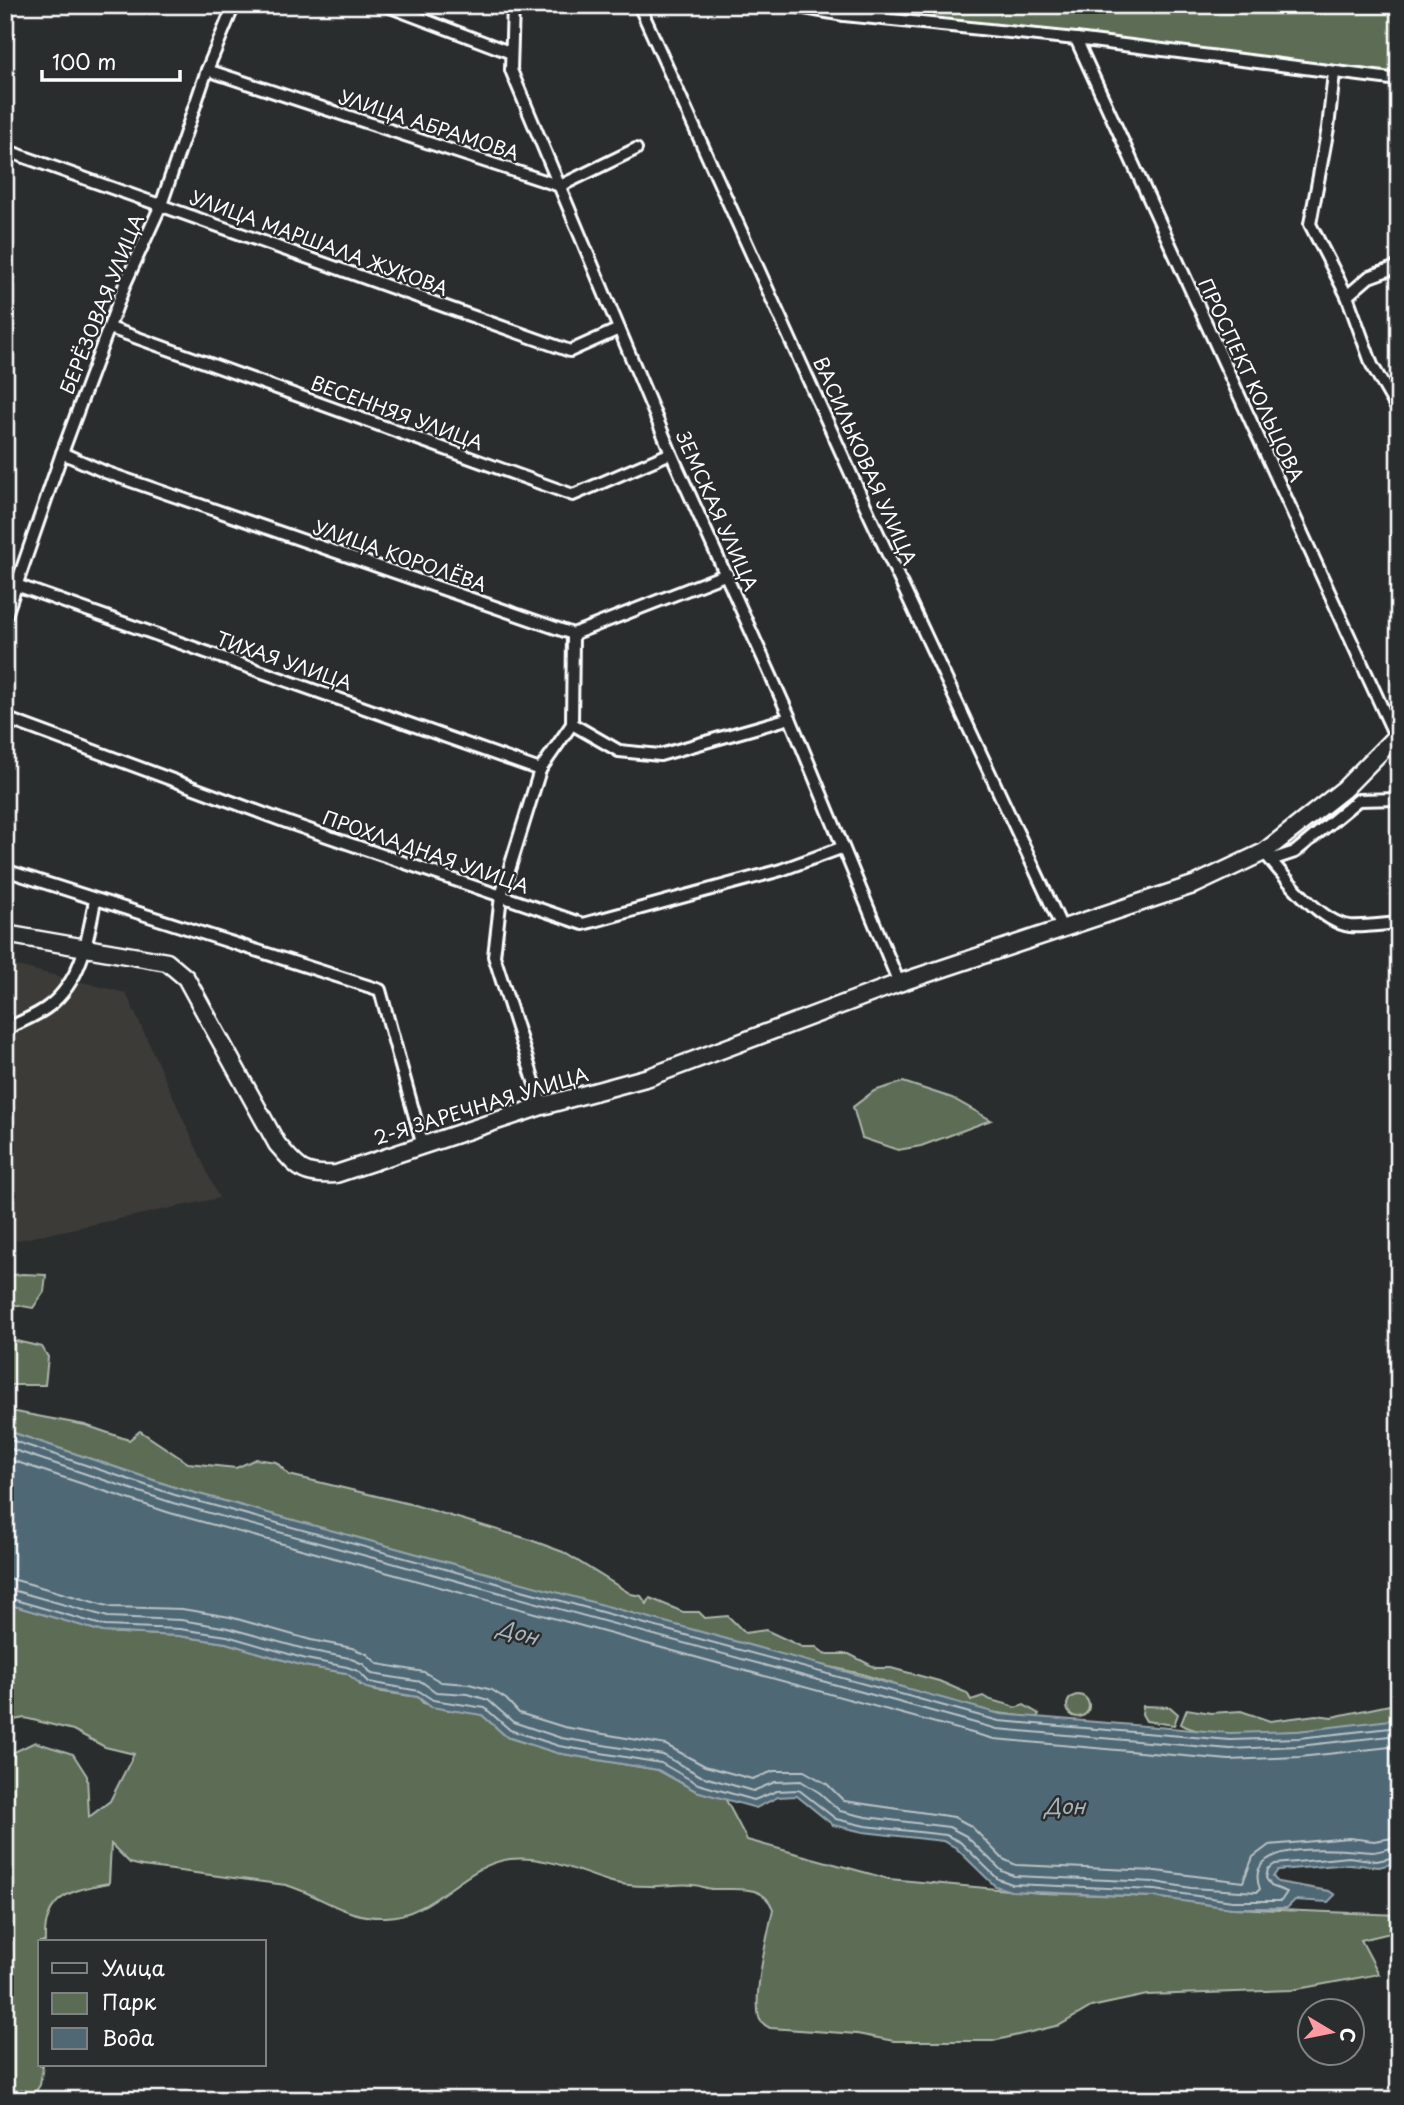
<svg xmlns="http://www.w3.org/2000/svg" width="1404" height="2105" font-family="'Playpen Sans',sans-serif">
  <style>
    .built { fill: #3d3a38 }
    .green { fill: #5b6c55; stroke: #adb6aa; stroke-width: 2 }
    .water { fill: #506874; stroke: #96a4ac; stroke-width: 2 }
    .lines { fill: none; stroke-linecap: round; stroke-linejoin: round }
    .shore { stroke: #b9c3c7; stroke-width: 2 }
    .street-casing { stroke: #fff; stroke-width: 16 }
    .secondary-casing { stroke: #fff; stroke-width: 21 }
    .street { stroke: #2a2d2e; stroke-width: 10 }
    .secondary { stroke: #2a2d2e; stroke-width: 16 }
    .labels { text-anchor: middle; stroke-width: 5; stroke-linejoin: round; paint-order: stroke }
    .street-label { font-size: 19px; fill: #fff; stroke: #2a2d2e }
    .water-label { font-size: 21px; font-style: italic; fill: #a8b4ba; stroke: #2a2d2e }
  </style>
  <rect width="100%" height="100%" fill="#2a2d2e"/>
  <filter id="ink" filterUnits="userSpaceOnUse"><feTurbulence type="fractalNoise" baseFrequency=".0143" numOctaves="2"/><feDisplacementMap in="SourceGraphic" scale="14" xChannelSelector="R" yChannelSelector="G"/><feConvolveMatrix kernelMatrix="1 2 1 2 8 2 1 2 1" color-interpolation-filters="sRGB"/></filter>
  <g filter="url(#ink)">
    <polygon class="built" points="5,963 126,993 219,1198 14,1241 5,1239"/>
    <g class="green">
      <polygon points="850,5 1399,5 1399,74 1071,32 941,20"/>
      <polygon points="903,1082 952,1098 991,1120 921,1146 898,1150 862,1138 853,1107 874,1091"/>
      <polygon points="23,1274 46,1275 44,1292 33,1308 5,1303 5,1276"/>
      <polygon points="16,1341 42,1347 48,1357 45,1385 5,1385 5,1342"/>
      <path d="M5 1410 85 1425 129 1440 140 1431 188 1463 236 1468 256 1459 276 1462 289 1475 414 1505 528 1539 563 1552 631 1594 641 1596 647 1604 650 1598 683 1612H699L705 1618 728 1616 745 1633 766 1630 802 1647H816L825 1654H849L876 1668H891L939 1681 967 1693 971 1700 983 1696C994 1704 1005 1701 1015 1708L1024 1705 1039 1714 1036 1718 969 1709 862 1674 808 1662 177 1488 5 1430Z"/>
      <path d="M5 1603 103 1632 179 1636 226 1643 304 1666 346 1673 354 1677 360 1685 376 1691 418 1697 423 1703 447 1710H466L482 1715 507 1737 557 1753 658 1770 696 1791 725 1798 747 1840 889 1879 1040 1893 1155 1897 1232 1908 1399 1915V1931L1361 1940 1379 1974 1292 1990 1147 1995 1091 2007 1060 2025 993 2041H894L857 2034 770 2028C766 2026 760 2023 759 2017 753 1993 768 1935 773 1909 763 1883 736 1890 713 1889 706 1889 700 1885 693 1885 679 1883 664 1887 650 1886 637 1886 620 1885 608 1881 576 1871 544 1855 510 1859 463 1865 434 1916 386 1917 345 1919 323 1896 286 1885L142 1866 130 1863 111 1844 109 1883C71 1890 43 1896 45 1942H40V2065H43L40 2085 30 2100H5V1759L8 1755 35 1742 73 1754 87 1776 89 1817 110 1801 134 1754 105 1747 73 1730 25 1718 9 1721 5 1730Z"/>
      <circle cx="1078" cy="1706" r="11"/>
      <path d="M1399 1703V1722L1393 1723C1352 1725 1210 1745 1181 1724L1187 1709 1211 1713 1241 1711 1270 1721 1316 1715 1332 1717Z"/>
      <polygon points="1143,1706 1170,1707 1178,1714 1174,1725 1146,1721 1142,1714"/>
    </g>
    <polygon class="water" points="5,1430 177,1488 1000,1714 1230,1733 1298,1731 1399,1719 1399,1862 1379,1867 1350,1864 1278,1870 1273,1877 1278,1882 1329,1891 1335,1895 1328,1902 1295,1900 1287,1908 1232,1908 1155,1897 1011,1891 995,1886 955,1847 943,1841 863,1832 833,1825 797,1796 778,1797 756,1808 696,1791 658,1770 557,1753 507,1737 482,1715 431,1707 418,1697 366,1688 346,1673 304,1666 226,1643 179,1636 103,1632 11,1605 5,1603"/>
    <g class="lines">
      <g class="shore">
        <polyline points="5,1438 175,1495 999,1721 1230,1740 1299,1738 1399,1727"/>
        <polyline points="5,1447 173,1503 997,1729 1230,1749 1299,1746 1399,1735"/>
        <polyline points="5,1458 170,1513 994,1739 1229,1760 1300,1757 1399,1746"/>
        <polyline points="5,1577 111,1607 182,1609 230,1617 311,1640 352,1648 367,1654 378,1664 424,1672 441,1682 469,1684 492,1690 506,1699 519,1713 564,1727 666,1745 705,1766 752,1779 774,1771 804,1771 827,1784 844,1801 954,1817 971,1826 1003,1859 1016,1865 1156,1871 1243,1882 1253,1857 1269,1845 1349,1838 1374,1841 1399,1837"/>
        <path d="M5 1588 108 1617 181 1620 228 1628 308 1650 349 1658 363 1664 372 1674 422 1682 436 1692 468 1694 488 1700 513 1722 561 1738 663 1755 701 1776 753 1791 775 1782 801 1781 820 1793 840 1811 866 1817 949 1827 966 1836 1002 1871 1014 1876 1155 1882 1191 1888 1257 1892 1260 1889C1240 1837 1345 1850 1372 1852 1380 1852 1390 1847 1399 1847"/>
        <polyline points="5,1597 105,1626 180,1629 227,1636 306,1659 347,1667 358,1671 369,1682 419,1691 433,1700 485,1708 510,1730 559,1746 661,1763 698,1784 754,1800 777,1791 799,1790 836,1819 865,1826 946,1835 960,1842 998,1879 1012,1884 1155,1890 1232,1901 1281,1901 1287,1892 1271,1886 1266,1878 1268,1869 1275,1864 1349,1857 1377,1861 1399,1856"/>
      </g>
      <defs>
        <g id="street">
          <polyline points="385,5 509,52"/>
          <polyline points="513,5 511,70 671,453 790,718 899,983"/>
          <polyline points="639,5 870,516 1063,930"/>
          <polyline points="788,5 844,15 1076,39 1399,80"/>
          <polyline points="1076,39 1395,736"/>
          <polyline points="207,70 560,186 636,149"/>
          <polyline points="1334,73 1328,128 1310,224 1347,296 1372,365 1399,412"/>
          <polyline points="5,150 570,351 619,329"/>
          <polyline points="1347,296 1369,277 1399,266"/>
          <polyline points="110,328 573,495 671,453"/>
          <polyline points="62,453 105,472 573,634 727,574"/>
          <polyline points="16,585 540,770"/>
          <polyline points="5,618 62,453 125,284 161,205 207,70 234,5"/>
          <polyline points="5,718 289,823 583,924 781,870 841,848"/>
          <polyline points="572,724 619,751 660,755 790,718"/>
          <path d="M1264 852C1282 874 1320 923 1350 926 1365 927 1383 924 1399 923"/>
          <polyline points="1271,860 1295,852 1358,800 1399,799"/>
          <polyline points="5,870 380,990 423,1146"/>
          <path d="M5 1030C19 1022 37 1016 49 1006 82 980 88 938 95 900"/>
          <polyline points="542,1106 494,956 501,896 540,770 572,724 573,634"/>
        </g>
        <path id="secondary" d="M5 934 167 962 186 978 277 1144C299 1169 302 1176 336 1174L542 1106 649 1077 899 983 1196 884 1264 852 1344 789 1399 733"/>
      </defs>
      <use href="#street" class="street-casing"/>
      <use href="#secondary" class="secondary-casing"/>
      <use href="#street" class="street"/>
      <use href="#secondary" class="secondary"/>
    </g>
  </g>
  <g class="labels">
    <g class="street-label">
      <text transform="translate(429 125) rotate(18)" y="7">УЛИЦА АБРАМОВА</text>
      <text transform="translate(319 243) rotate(20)" y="7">УЛИЦА МАРШАЛА ЖУКОВА</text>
      <text transform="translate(102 304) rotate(-68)" y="7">БЕРЁЗОВАЯ УЛИЦА</text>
      <text transform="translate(1251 380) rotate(65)" y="7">ПРОСПЕКТ КОЛЬЦОВА</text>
      <text transform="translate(397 413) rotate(20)" y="7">ВЕСЕННЯЯ УЛИЦА</text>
      <text transform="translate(865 461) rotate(66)" y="7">ВАСИЛЬКОВАЯ УЛИЦА</text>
      <text transform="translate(717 511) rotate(66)" y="7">ЗЕМСКАЯ УЛИЦА</text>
      <text transform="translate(400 556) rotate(19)" y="7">УЛИЦА КОРОЛЁВА</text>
      <text transform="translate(284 661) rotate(19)" y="7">ТИХАЯ УЛИЦА</text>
      <text transform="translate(426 852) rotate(19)" y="7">ПРОХЛАДНАЯ УЛИЦА</text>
      <text transform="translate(481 1106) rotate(-17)" y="7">2-Я ЗАРЕЧНАЯ УЛИЦА</text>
    </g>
    <g class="water-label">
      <text transform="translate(518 1633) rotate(16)" y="7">Дон</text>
      <text x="1065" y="1814">Дон</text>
    </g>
  </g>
  <rect width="1404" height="2105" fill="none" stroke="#2a2d2e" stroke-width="28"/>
  <rect x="14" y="14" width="1376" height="2077" fill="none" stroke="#fff" stroke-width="2.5" filter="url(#ink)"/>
  <rect x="38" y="1940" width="228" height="126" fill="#2a2d2e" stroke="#7f8182" stroke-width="2"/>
  <rect x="52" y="1963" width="35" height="10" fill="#2a2d2e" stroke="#7f8182" stroke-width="2"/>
  <text x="102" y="1976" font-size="21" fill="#ffffff">Улица</text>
  <rect x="52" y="1993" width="35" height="21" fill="#5b6c55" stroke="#7f8182" stroke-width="2"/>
  <text x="102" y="2010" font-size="21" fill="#ffffff">Парк</text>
  <rect x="52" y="2028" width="35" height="21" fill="#506874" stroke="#7f8182" stroke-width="2"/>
  <text x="102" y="2046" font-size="21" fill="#ffffff">Вода</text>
  <g transform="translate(1331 2032) rotate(100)"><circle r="33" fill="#2a2d2e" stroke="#7f8182" stroke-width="2"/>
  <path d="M0-5L12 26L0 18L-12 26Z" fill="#ff9aa2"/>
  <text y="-10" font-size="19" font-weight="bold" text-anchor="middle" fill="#ffffff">С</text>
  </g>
  <path d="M42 70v10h138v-10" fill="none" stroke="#ffffff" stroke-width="3.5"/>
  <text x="52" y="70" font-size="21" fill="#ffffff" stroke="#2a2d2e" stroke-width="5" paint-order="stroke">100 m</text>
</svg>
